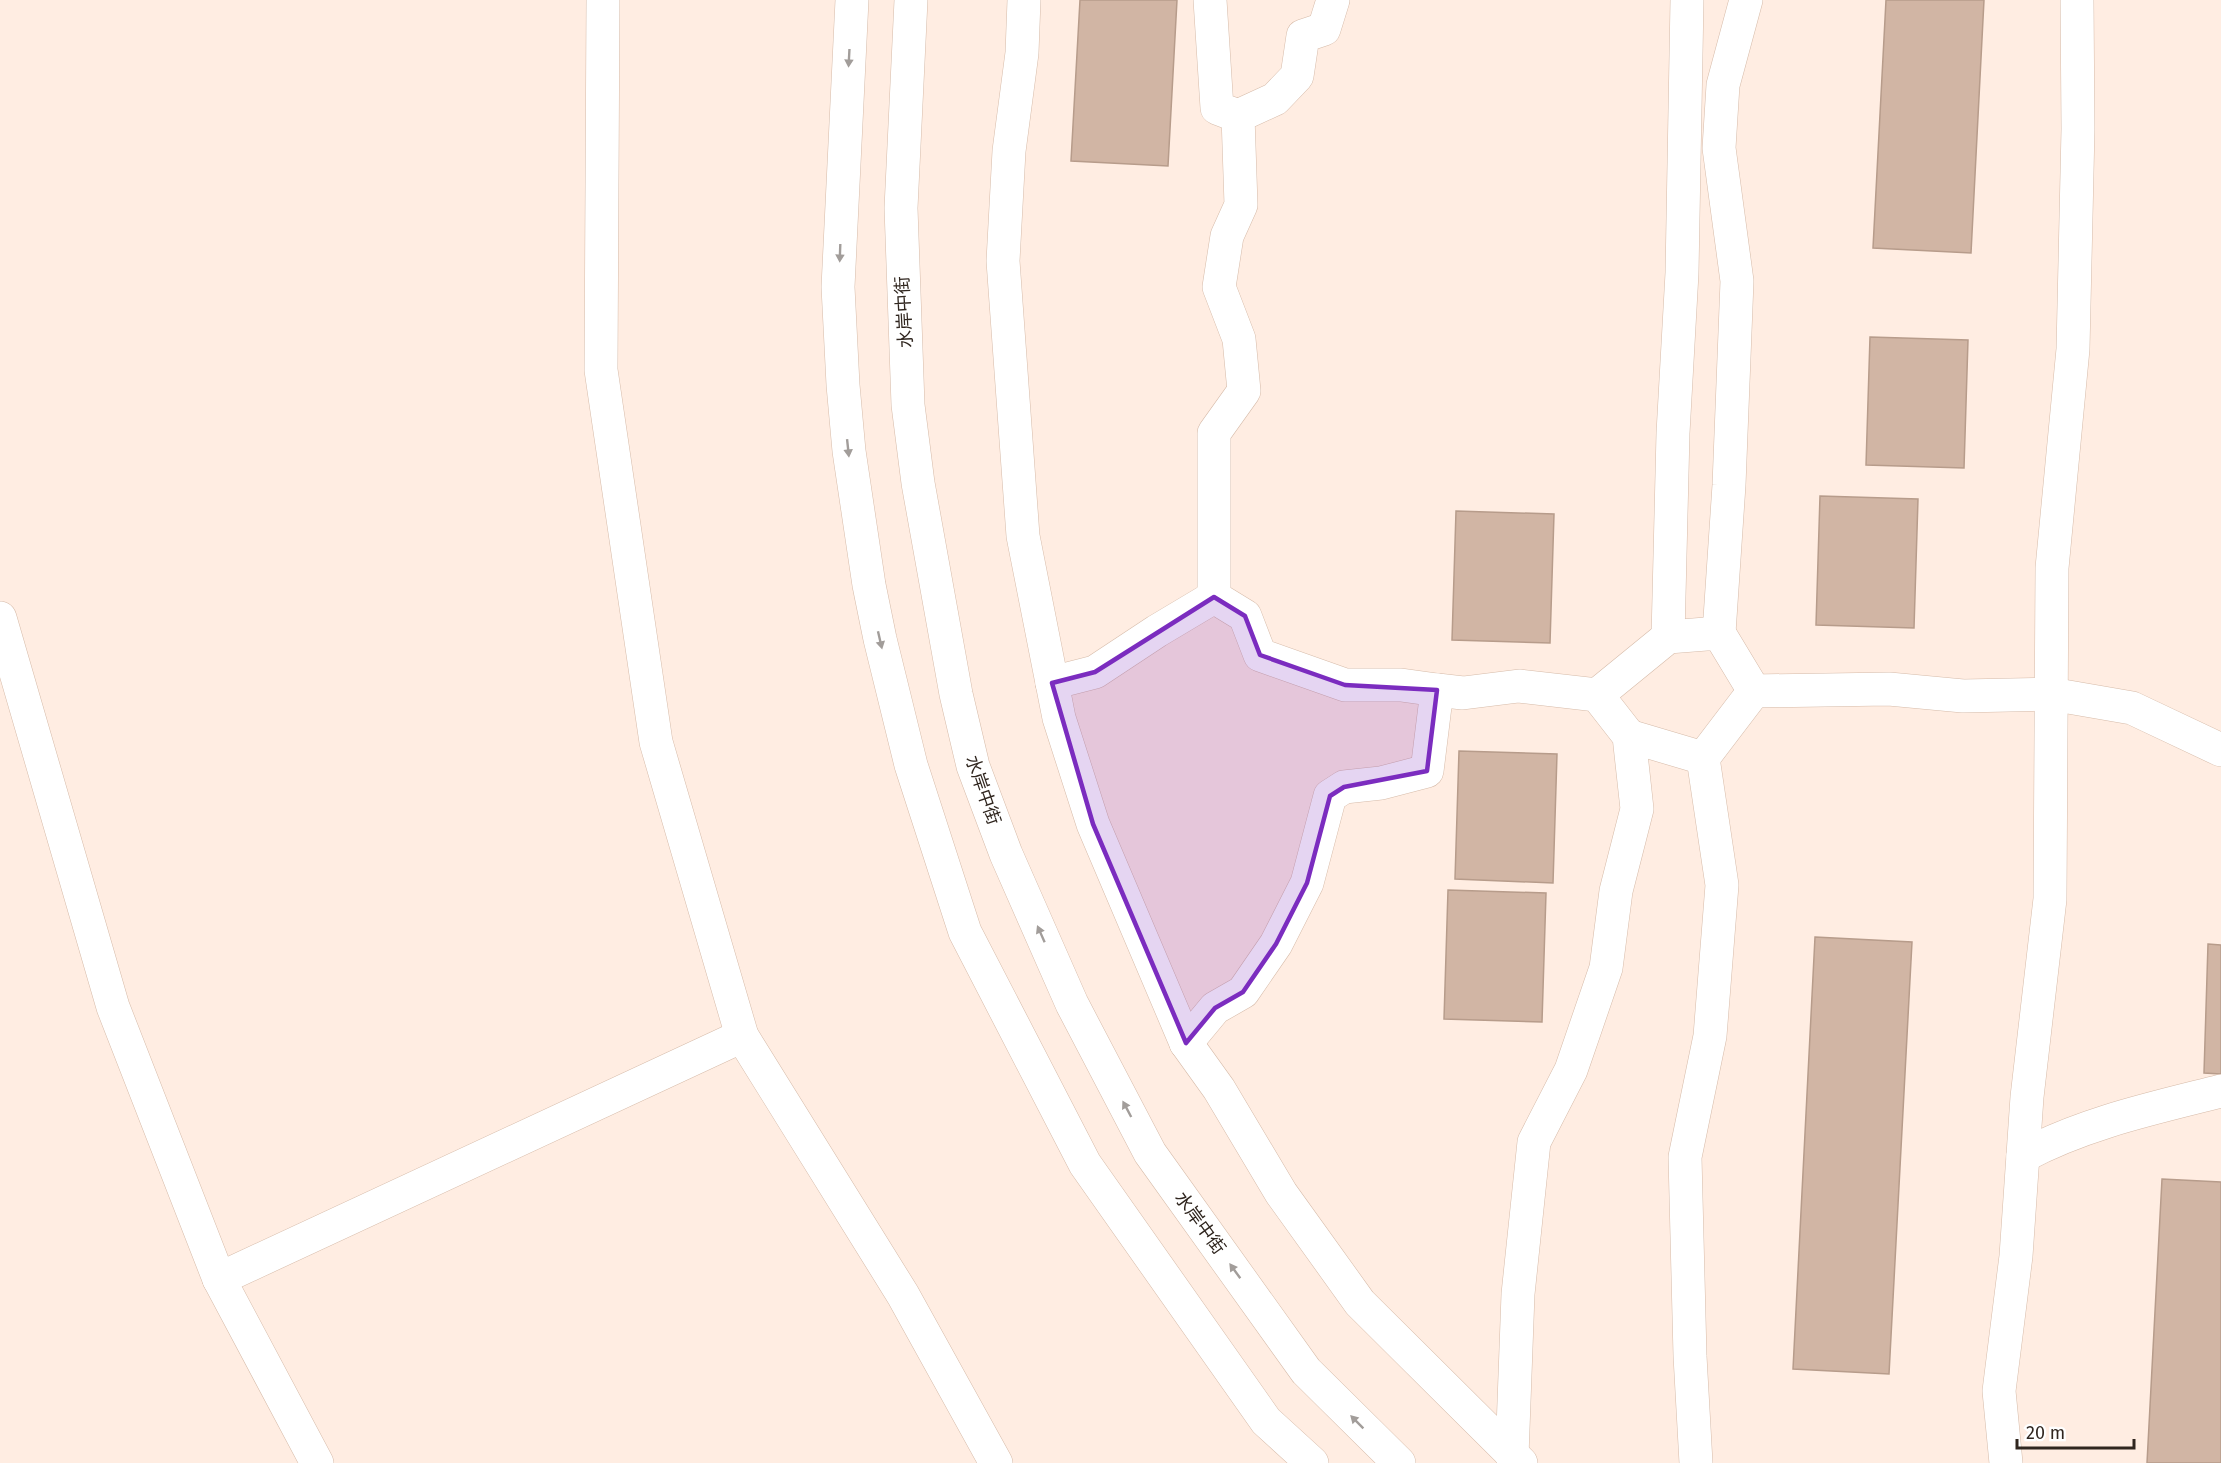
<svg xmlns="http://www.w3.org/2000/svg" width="2221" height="1463" font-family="'Fira Sans','Noto Sans SC',sans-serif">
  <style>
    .building { fill: #d1b5a4; stroke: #b79c8b; stroke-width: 1.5 }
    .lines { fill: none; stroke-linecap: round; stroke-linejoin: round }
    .street-casing { stroke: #d6bba9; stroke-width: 34 }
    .secondary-casing { stroke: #d6bba9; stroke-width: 34 }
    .street { stroke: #fff; stroke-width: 33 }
    .secondary { stroke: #fff; stroke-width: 33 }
    .oneway { fill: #a29d9a }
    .marked { fill: #7b2cbf; fill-opacity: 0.2; stroke: #7b2cbf; stroke-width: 4.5; stroke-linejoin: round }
    .labels { text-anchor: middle; stroke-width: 5; stroke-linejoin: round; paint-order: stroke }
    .street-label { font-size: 18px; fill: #30261f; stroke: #fff }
  </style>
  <rect width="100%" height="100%" fill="#ffede2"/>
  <g class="building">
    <polygon points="1080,0 1177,0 1168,166 1071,161"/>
    <polygon points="1886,0 1984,0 1971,253 1873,248"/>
    <polygon points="1870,337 1968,340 1964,468 1866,465"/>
    <polygon points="1820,496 1918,499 1914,628 1816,625"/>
    <polygon points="1456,511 1554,514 1550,643 1452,640"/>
    <polygon points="1459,751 1557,754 1553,883 1455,879"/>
    <polygon points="1448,890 1546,893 1542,1022 1444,1019"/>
    <polygon points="1815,937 1912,942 1889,1374 1793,1369"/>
    <polygon points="2208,944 2221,945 2221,1074 2204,1073"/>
    <polygon points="2162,1179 2221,1182 2221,1463 2147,1463"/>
  </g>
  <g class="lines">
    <defs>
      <g id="street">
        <polyline points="603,0 601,370 656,742 742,1036 903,1295 996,1463"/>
        <polyline points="1024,0 1022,53 1009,151 1003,261 1023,536 1059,718 1093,824 1186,1043 1219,1089 1281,1193 1360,1303 1521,1463"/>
        <polyline points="1210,0 1217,108 1238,116"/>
        <polyline points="1333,0 1324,29 1303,36 1297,76 1275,99 1238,116 1241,205 1227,236 1219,287 1239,339 1244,391 1214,433 1214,597 1245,616 1260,655 1345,685 1401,685 1437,690"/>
        <polyline points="0,618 113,1007 219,1279 317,1463"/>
        <polyline points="1719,633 1729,485 1737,281 1719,148 1723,85 1746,0"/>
        <polyline points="1668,637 1673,433 1682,273 1687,0"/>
        <polyline points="1052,683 1095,672 1157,631 1214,597"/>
        <polyline points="1597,695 1668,637 1719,633 1754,691 1889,689 1963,696 2051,694 2132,708 2221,750"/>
        <polyline points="1629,736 1703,758 1754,691"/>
        <polyline points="1186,1043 1215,1008 1243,992 1276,944 1307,883 1330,796 1344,787 1381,783 1427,771 1437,690 1463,693 1519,686 1597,695 1629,736 1637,809 1616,891 1606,968 1571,1070 1534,1142 1518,1294 1512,1456"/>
        <path d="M2023 1156C2084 1123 2154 1108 2221 1091"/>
        <polyline points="219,1279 742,1036"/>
        <polyline points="1696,1463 1690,1356 1685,1157 1710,1036 1722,885 1703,758"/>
        <polyline points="2006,1463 1999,1391 2016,1256 2027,1097 2050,899 2052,568 2073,349 2078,129 2077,0"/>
      </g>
      <g id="secondary">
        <polyline points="852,0 838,287 843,385 849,451 869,585 880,639 911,765 965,932 1085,1164 1266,1421 1312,1463"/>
        <polyline points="911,0 901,208 908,405 918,483 956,694 973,766 1006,854 1072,1004 1150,1153 1306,1371 1399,1463"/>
      </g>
    </defs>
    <use href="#street" class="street-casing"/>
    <use href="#secondary" class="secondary-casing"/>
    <use href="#street" class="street"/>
    <use href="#secondary" class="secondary"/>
  </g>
  <defs><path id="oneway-solid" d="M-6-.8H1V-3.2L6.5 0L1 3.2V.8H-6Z" transform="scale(1.5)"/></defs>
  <g class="oneway">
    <use href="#oneway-solid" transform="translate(849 58) rotate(93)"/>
    <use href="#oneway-solid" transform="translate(840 253) rotate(92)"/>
    <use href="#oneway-solid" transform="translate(848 448) rotate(84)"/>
    <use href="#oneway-solid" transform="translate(880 640) rotate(77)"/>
    <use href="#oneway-solid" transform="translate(1041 934) rotate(-114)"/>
    <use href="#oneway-solid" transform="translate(1127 1109) rotate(-118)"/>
    <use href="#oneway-solid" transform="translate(1235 1271) rotate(-126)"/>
    <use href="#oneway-solid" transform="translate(1357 1422) rotate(-135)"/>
  </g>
  <path class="marked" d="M1214 597 1245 616 1260 655 1345 685 1437 690 1427 771 1344 787 1330 796 1307 883 1276 944 1243 992 1215 1008 1186 1043 1093 824 1052 683 1095 672Z"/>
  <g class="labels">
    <g class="street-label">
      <text transform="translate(904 312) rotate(-93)" y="6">水岸中街</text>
      <text transform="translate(983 790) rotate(71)" y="6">水岸中街</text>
      <text transform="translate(1200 1223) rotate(54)" y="6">水岸中街</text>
    </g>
  </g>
  <path d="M2017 1439v9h117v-9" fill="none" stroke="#30261f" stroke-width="3"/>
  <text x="2026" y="1439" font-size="18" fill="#30261f" stroke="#ffffff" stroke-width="4.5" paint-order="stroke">20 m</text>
</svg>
